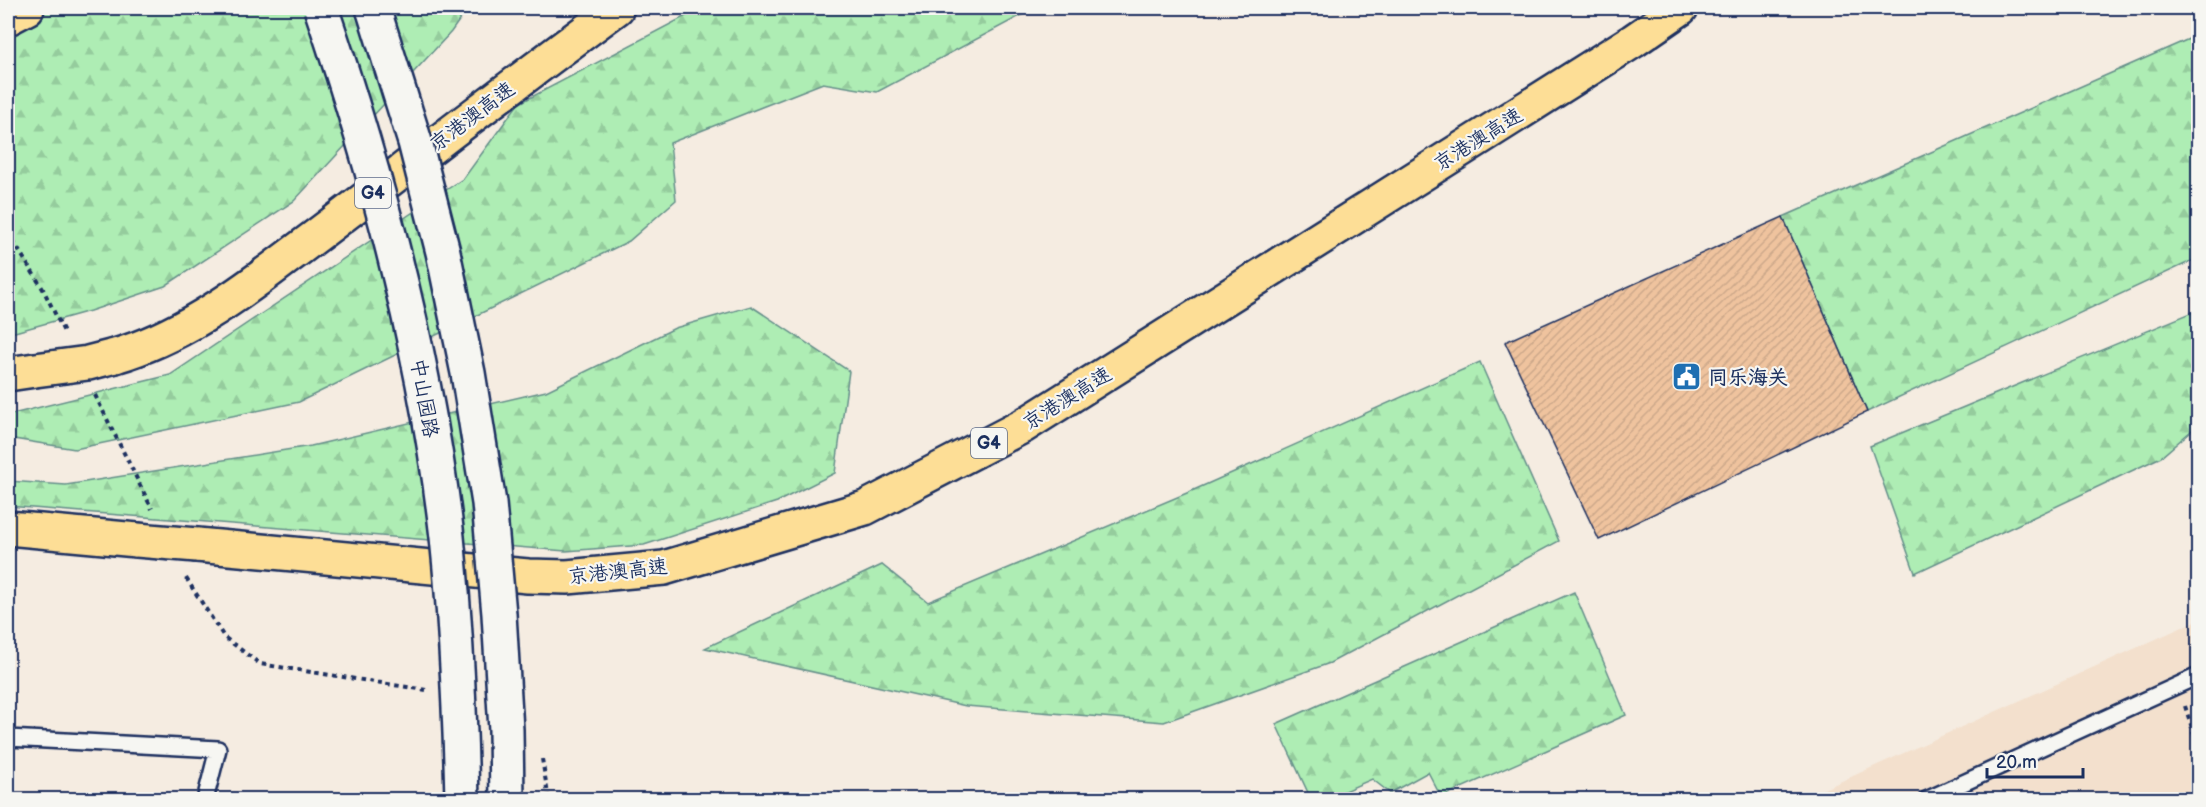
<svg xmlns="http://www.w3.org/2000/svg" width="2206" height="807" font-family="'Balsamiq Sans','LXGW WenKai TC',sans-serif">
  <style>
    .built { fill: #f3e0cd }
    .forest { fill: url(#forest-firs); stroke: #648e89; stroke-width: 1.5 }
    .building { fill: url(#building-hatch); stroke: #1b2f5e; stroke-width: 1.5 }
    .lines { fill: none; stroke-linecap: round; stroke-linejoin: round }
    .lane-casing { stroke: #1b2f5e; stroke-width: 20 }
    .highway-casing { stroke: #1b2f5e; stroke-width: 38 }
    .path { stroke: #1b2f5e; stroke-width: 4; stroke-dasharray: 4.5 4.5; stroke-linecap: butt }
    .lane { stroke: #f6f6f2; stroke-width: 15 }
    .highway { stroke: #fdde96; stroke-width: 33 }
    .secondary-bridge-casing { stroke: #1b2f5e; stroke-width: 38; stroke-linecap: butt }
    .highway-bridge-casing { stroke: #1b2f5e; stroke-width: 38; stroke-linecap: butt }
    .secondary-bridge { stroke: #f6f6f2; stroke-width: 33 }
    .highway-bridge { stroke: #fdde96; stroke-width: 33 }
    .labels { text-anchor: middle; stroke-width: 4.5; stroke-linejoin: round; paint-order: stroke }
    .shield { fill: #f6f6f2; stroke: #5d6b8a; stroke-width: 1.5 }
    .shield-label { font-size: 18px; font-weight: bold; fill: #1b2f5e }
    .street-label { font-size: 20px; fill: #1b2f5e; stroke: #f6f6f2 }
    .poi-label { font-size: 20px; font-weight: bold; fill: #1b2f5e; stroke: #f6f6f2; text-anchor: start }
  </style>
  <defs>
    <pattern id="forest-firs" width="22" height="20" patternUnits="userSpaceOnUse" patternTransform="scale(1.5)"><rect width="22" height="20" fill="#aeedb4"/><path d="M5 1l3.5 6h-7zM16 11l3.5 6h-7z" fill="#95cc9d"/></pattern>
    <pattern id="building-hatch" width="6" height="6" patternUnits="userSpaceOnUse" patternTransform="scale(1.5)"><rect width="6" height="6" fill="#efc39e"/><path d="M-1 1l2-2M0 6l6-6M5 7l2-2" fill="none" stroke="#cca88a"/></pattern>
  </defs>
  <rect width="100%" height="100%" fill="#f5ece1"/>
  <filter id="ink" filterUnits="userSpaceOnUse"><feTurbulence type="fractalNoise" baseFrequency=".0167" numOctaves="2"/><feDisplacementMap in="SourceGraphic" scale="12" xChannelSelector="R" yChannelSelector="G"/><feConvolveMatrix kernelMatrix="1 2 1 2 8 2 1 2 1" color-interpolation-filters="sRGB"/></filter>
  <g filter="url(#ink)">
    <polygon class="built" points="2198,620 2198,799 1802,799"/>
    <g class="forest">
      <polygon points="8,8 468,8 451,32 294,201 165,286 90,311 15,332 8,332"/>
      <polygon points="701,8 1035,8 877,92 823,83 670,143 676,200 629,241 299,402 75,449 8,438 8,415 170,375 464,178 518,104"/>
      <polygon points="2198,35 2198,258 1867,412 1783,217"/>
      <polygon points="751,306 849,371 835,473 777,502 644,545 566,551 8,506 8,481 66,485 311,446 546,391 675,328"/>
      <polygon points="2198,310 2198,425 2161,457 1915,573 1870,446"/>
      <polygon points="1480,362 1559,541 1330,663 1164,722 966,706 705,648 882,565 928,602 1187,493"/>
      <polygon points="1574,592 1626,715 1441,797 1428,772 1390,793 1372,779 1326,799 1311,799 1276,724"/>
    </g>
    <polygon class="building" points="1783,217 1867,412 1599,540 1505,342"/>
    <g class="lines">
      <defs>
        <g id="lane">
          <polyline points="8,738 218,749 205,800"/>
          <polyline points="1926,800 2198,676"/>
        </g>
        <g id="highway">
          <polyline points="8,18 27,8"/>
          <path d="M115 356C177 338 233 299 284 260 323 231 361 202 400 172 471 116 544 62 617 8"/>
          <polyline points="8,374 35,370"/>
          <polyline points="8,528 137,540"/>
          <polyline points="197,545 528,576 567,577 664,568 865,508 1023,426 1633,41 1681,8"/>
        </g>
      </defs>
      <use href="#lane" class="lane-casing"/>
      <use href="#highway" class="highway-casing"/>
      <g class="path">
        <polyline points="8,233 43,289 65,334"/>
        <polyline points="95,395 152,509"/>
        <polyline points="186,578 224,637 260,664 426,690"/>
        <polyline points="2185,706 2198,747"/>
        <polyline points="542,759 549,800"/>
      </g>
      <use href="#lane" class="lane"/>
      <use href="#highway" class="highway"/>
      <defs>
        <g id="secondary-bridge">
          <path d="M321 8C379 179 426 356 447 537 456 624 460 712 462 800"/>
          <polyline points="373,8 415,142 443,252 468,373 489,503 499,614 506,730 507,800"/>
        </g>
        <g id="highway-bridge">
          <polyline points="35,370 88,363 115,356"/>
          <polyline points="137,540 197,545"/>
        </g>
      </defs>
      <use href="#secondary-bridge" class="secondary-bridge-casing"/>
      <use href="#highway-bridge" class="highway-bridge-casing"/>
      <use href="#secondary-bridge" class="secondary-bridge"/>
      <use href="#highway-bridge" class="highway-bridge"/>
    </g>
  </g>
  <defs>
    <symbol id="civic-square" viewBox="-11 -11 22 22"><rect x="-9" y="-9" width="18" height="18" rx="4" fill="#1f6fb2" stroke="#f6f6f2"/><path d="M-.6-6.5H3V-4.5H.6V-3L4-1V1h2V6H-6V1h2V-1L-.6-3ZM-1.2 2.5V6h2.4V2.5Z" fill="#fff"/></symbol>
  </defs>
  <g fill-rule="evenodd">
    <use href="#civic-square" x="1670" y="360" width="33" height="33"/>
  </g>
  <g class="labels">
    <g class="shield">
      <rect x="355" y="178" width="36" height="30" rx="4.5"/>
      <rect x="971" y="428" width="36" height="30" rx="4.5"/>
    </g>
    <g class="shield-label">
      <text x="373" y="199">G4</text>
      <text x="989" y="449">G4</text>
    </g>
    <g class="street-label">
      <text transform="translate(472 116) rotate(-37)" y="7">京港澳高速</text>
      <text transform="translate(1478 139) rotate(-32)" y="7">京港澳高速</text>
      <text transform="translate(425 398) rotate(80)" y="7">中山园路</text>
      <text transform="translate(1067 398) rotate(-32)" y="7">京港澳高速</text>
      <text transform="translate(618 571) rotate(-6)" y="7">京港澳高速</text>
    </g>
    <g class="poi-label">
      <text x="1708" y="384">同乐海关</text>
    </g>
  </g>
  <rect width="2206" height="807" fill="none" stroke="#f6f6f2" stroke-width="30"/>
  <rect x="15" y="15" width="2176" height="777" fill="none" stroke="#1b2f5e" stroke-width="2" filter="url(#ink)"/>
  <path d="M1987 768v9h96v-9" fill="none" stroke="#1b2f5e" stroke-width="3"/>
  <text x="1996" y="768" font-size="18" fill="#1b2f5e" stroke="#f6f6f2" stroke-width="4.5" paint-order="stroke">20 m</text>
</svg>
